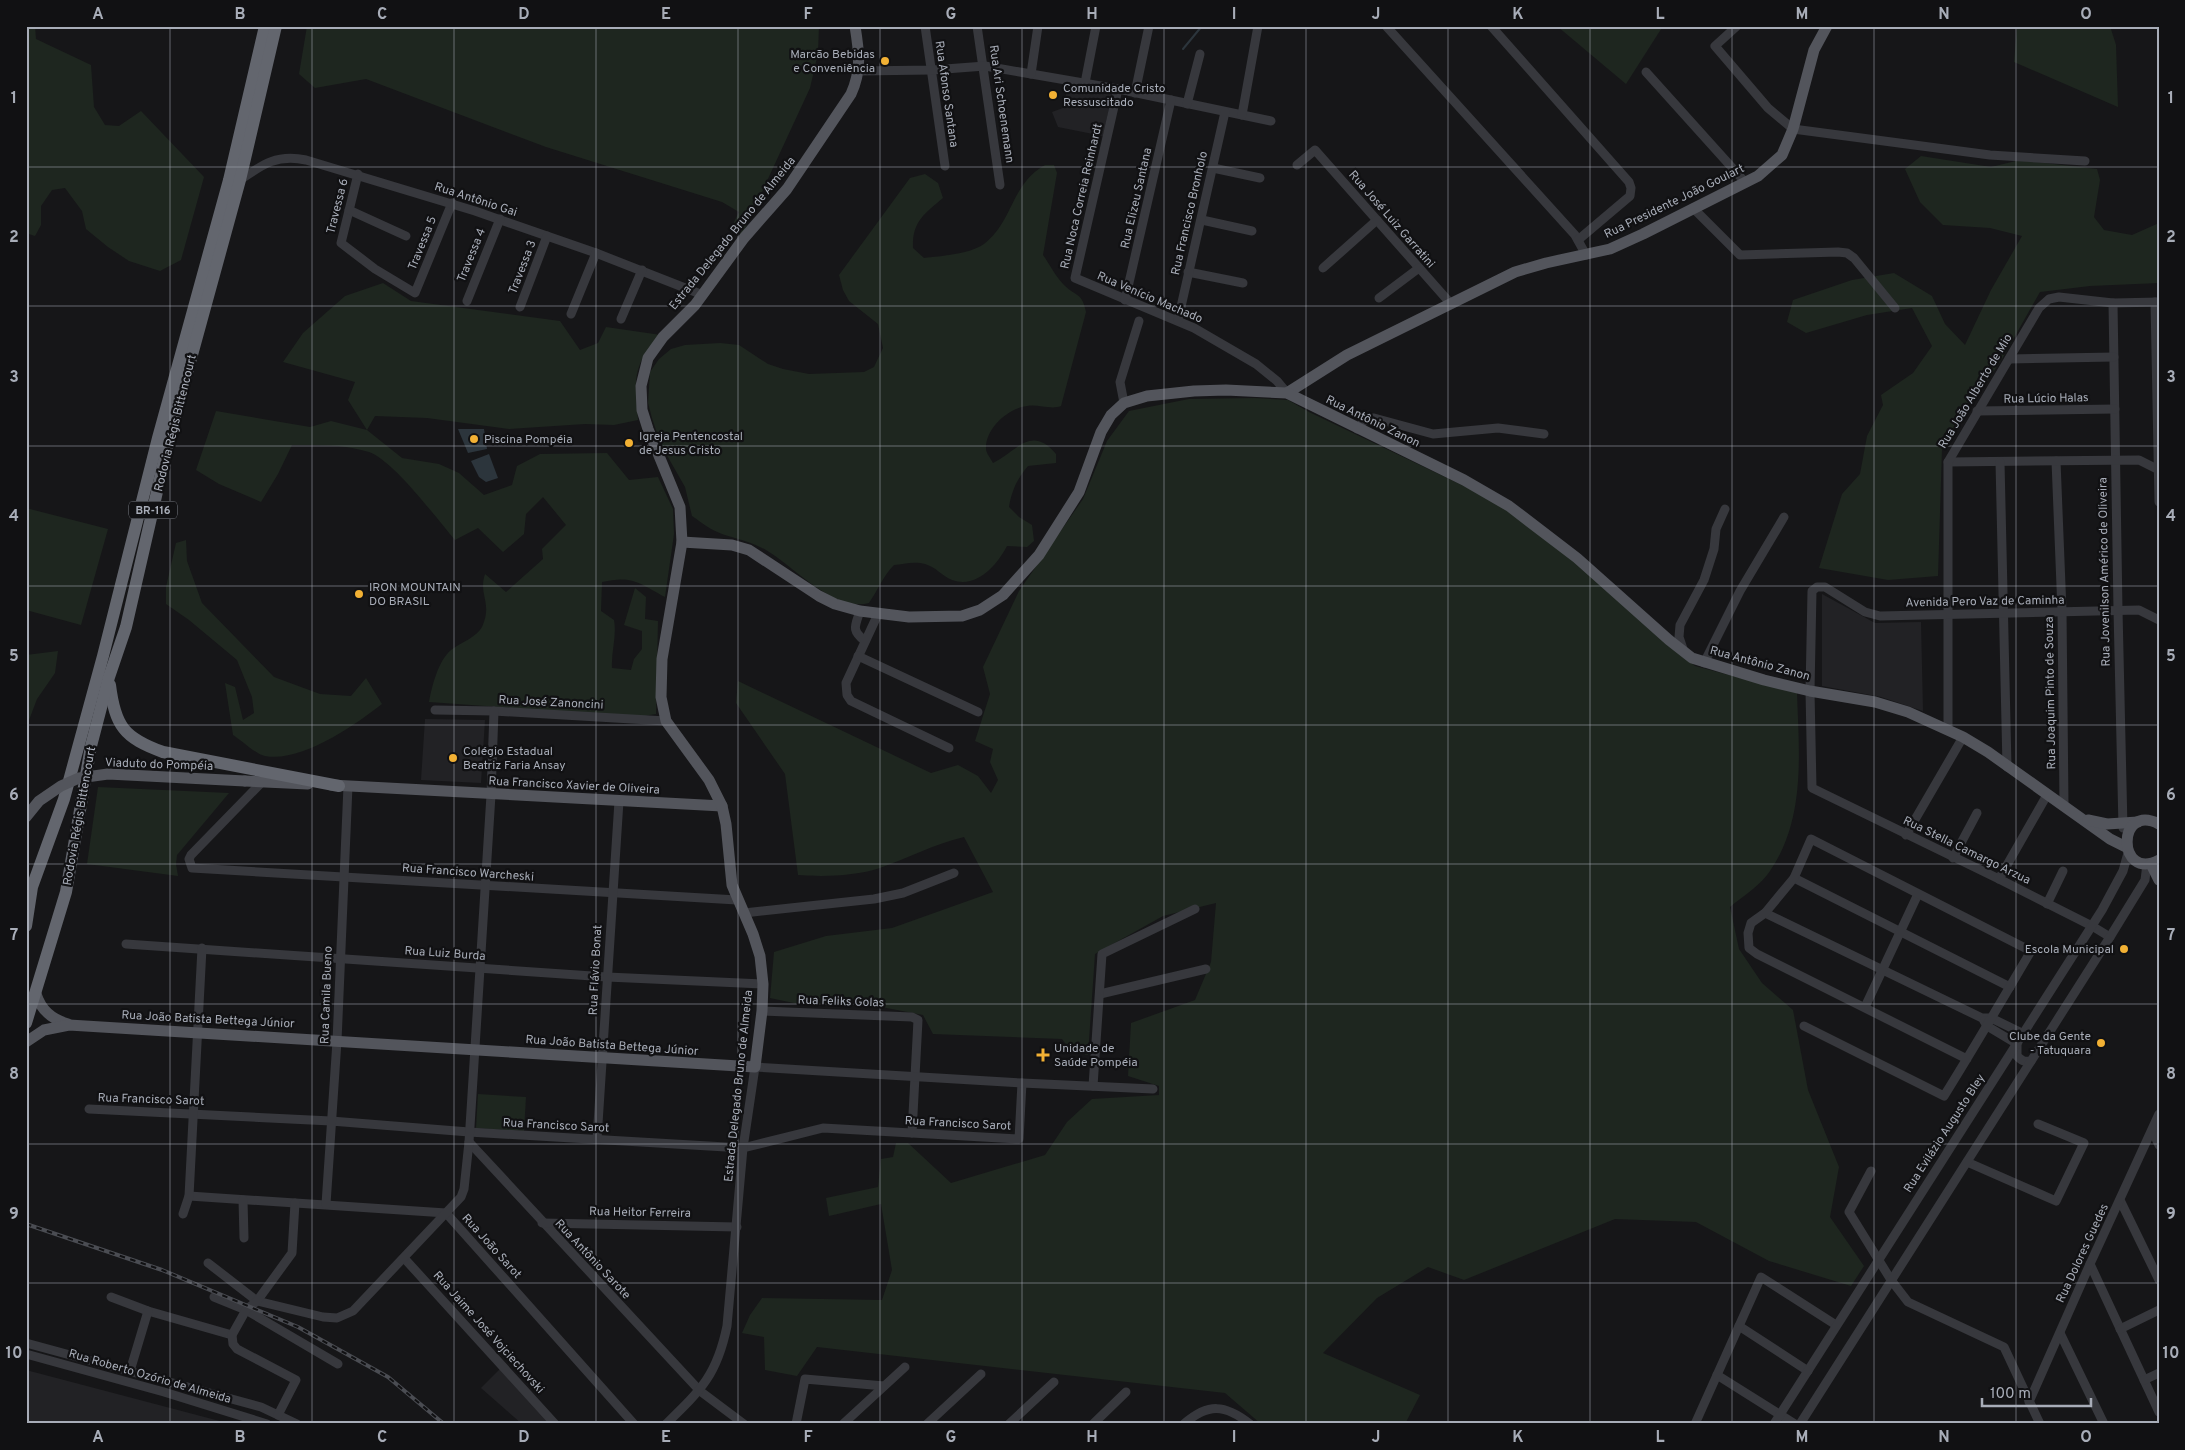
<svg xmlns="http://www.w3.org/2000/svg" width="2185" height="1450" font-family="Overpass,sans-serif">
  <style>
    .built { fill: #222225 }
    .green { fill: #1e261f }
    .water { fill: #2c353c }
    .lines { fill: none; stroke-linecap: round; stroke-linejoin: round }
    .stream { stroke: #2c353c; stroke-width: 2 }
    .minor { stroke: #37383d; stroke-width: 9 }
    .major { stroke: #53555c; stroke-width: 11 }
    .highway { stroke: #63666e; stroke-width: 12 }
    .rail-casing { stroke: #4a4c52; stroke-width: 4 }
    .rail { stroke: #111113; stroke-width: 2; stroke-dasharray: 5.5; stroke-linecap: butt }
    .major-bridge { stroke: #53555c; stroke-width: 11 }
    .grid { fill: none; stroke: #a8adb8; stroke-width: 1; stroke-opacity: 0.55 }
    .poi-dot { fill: #f2b134; stroke: #111113; stroke-width: 2 }
    .labels { text-anchor: middle; stroke-width: 4.5; stroke-linejoin: round; paint-order: stroke }
    .shield { fill: #111113; stroke: #7b7e86; stroke-width: 1 }
    .shield-label { font-size: 11px; font-weight: bold; fill: #a8adb8 }
    .poi-label { font-size: 12px; fill: #a8adb8; stroke: #111113; text-anchor: start }
    .street-label { font-size: 12px; fill: #a8adb8; stroke: #111113 }
    .neatline { fill: none; stroke: #a8adb8; stroke-width: 2 }
    .grid-label { font-size: 16px; text-anchor: middle; font-weight: bold; fill: #a8adb8 }
  </style>
  <rect width="100%" height="100%" fill="#161618"/>
  <g class="built">
    <polygon points="1068,85 1110,92 1112,95 1103,136 1058,127 1052,112 1063,108"/>
    <polygon points="1822,594 1875,623 1921,622 1923,711 1881,697 1822,686"/>
    <polygon points="425,719 485,720 481,783 421,780"/>
    <polygon points="500,1369 551,1424 522,1424 481,1388"/>
    <polygon points="26,1370 231,1424 26,1424"/>
  </g>
  <g class="green">
    <polygon points="26,26 35,26 36,39 91,65 94,107 105,125 119,126 141,111 204,177 181,260 160,271 129,261 108,247 86,229 82,211 65,188 52,190 41,206 41,225 35,236 26,233"/>
    <polygon points="307,26 819,26 818,53 810,88 742,235 731,228 739,212 722,202 546,147 366,79 315,88 299,74"/>
    <polygon points="1557,26 1663,26 1626,84"/>
    <polygon points="2014,26 2110,26 2116,45 2118,107 2014,62 2017,28"/>
    <polygon points="2157,26 2159,26 2159,283 2090,286 2040,292 2002,359 1942,449 1938,576 1888,580 1819,568 1842,494 1860,474 1867,436 1883,405 1881,395 1913,373 1932,346 1912,308 1867,315 1806,333 1787,322 1793,300 1852,280 1894,273 1932,296 1945,324 1965,345 1991,290 2022,236 1990,228 1943,225 1920,202 1905,169 1921,156 1991,167 2020,160 2097,169 2100,180 2094,217 2104,230 2132,235 2159,223"/>
    <path d="M1045 165H1054L1057 173 1043 255C1050 265 1056 277 1064 285 1076 297 1082 292 1086 312L1061 406C1051 410 1038 404 1027 406 1008 408 985 429 986 449 986 453 991 459 993 463 1016 452 1031 424 1056 454V463L1028 466C1017 479 1012 490 1009 507L1019 517 1032 525 1034 541 1027 547 1007 546C997 565 977 589 952 580 942 576 936 567 925 564 915 561 903 564 894 565 883 576 878 590 869 603 833 612 795 567 766 550 752 542 737 539 722 534 711 530 702 523 692 516L685 487 661 445 652 418 648 403 650 372 659 359 671 349 685 345 720 343 739 345 768 364 783 369 809 374 864 372 874 367 883 348 878 324 849 301 843 290 839 275 910 178 925 174 938 183 943 198C924 214 912 222 913 248L924 258C941 256 970 254 984 244 1014 221 1010 185 1045 165Z"/>
    <path d="M383 283 411 301 560 321 580 350 598 343 606 327 661 335C631 366 635 379 638 420L614 425 585 424 509 429 427 418 375 416 367 430 402 458 439 464 459 473 484 495 512 485 517 466 540 454 607 453 629 480 658 477 673 509 674 534 665 597C639 583 632 575 602 582L601 611 614 620C617 636 611 652 612 668L631 670 634 659 642 649V631L624 625 635 588 646 597 645 619 658 621 656 714 637 717 429 702C432 686 438 661 451 650 460 643 477 637 482 627 493 603 478 595 485 574L506 592 543 559 542 549 566 525 543 497 526 514 524 534 503 552 478 528 455 540C437 519 393 460 369 452 343 444 318 445 292 445L278 474 261 502 219 484 196 470 216 411 310 427 331 421 367 430 348 400 355 382 283 362 303 333 345 296Z"/>
    <path d="M1255 398 1288 400 1309 412 1493 500 1573 560 1646 626 1695 666 1797 693C1799 752 1806 819 1770 871 1762 884 1742 897 1730 907L1739 949 1762 983 1793 1010 1808 1090 1839 1167 1830 1217 1864 1266 1851 1286 1769 1261 1696 1222 1615 1219 1464 1280 1428 1267 1377 1298 1323 1353 1420 1395 1405 1424H1261L1225 1393 817 1347 797 1376 765 1370 764 1337 742 1333 750 1315 762 1298 882 1300 892 1270 881 1204 829 1216 826 1198 878 1187 881 1159 893 1157 896 1143H908L951 1183 1045 1155 1067 1122 1092 1099 1159 1095V1086L1128 1076 1131 1023 1195 1000 1211 962 1216 903 1163 916 1095 954 1088 1055 1072 1052 1062 1039 933 1034 923 1015 845 1000 808 1006 770 998 774 952 826 936 892 928 993 892 964 837C934 844 908 858 880 868 856 876 823 877 798 875L785 774 736 703 738 681 931 773 958 765 978 776 991 793 998 780 990 762 993 749 975 741 990 694 983 667 1019 591 1083 499 1107 441 1129 411 1189 399Z"/>
    <polygon points="26,508 108,529 81,625 26,610"/>
    <path d="M186 540 187 561 202 603 274 677 320 694 351 696 366 678 382 704C355 725 301 763 265 756 257 755 241 740 233 735L225 683 235 687 243 720 254 713 252 697 237 660 189 620 166 604V587L176 543Z"/>
    <polygon points="58,651 55,673 37,699 26,728 26,655"/>
    <polygon points="98,787 229,793 177,855 176,864 178,876 87,864"/>
    <polygon points="478,1094 526,1097 524,1131 476,1128"/>
  </g>
  <g class="water">
    <polygon points="458,429 484,429 487,449 468,453"/>
    <polygon points="489,454 498,478 486,482 479,477 471,461"/>
  </g>
  <g class="lines">
    <polyline class="stream" points="1183,49 1202,26"/>
    <g class="minor">
      <polyline points="925,26 945,166"/>
      <polyline points="977,26 1000,185"/>
      <polyline points="1386,26 1575,235 1586,255"/>
      <polyline points="1491,26 1629,182 1631,188 1630,196 1578,240"/>
      <polyline points="1737,26 1715,46 1768,108 1793,129 1990,155 2085,161"/>
      <polyline points="859,71 932,70 985,66 1118,89 1271,121"/>
      <polyline points="1646,72 1745,182"/>
      <polyline points="1031,74 1038,26"/>
      <polyline points="1085,83 1096,26"/>
      <polyline points="1118,89 1075,278 1194,328 1256,364 1277,381 1287,393"/>
      <polyline points="1135,93 1149,26"/>
      <polyline points="1187,104 1200,54"/>
      <polyline points="1242,115 1258,26"/>
      <polyline points="1297,165 1315,150 1451,304"/>
      <polyline points="1213,168 1260,178"/>
      <polyline points="358,174 341,243 375,269 415,293 452,203"/>
      <path d="M240 180C263 164 277 154 306 160L475 211 596 253 703 295"/>
      <polyline points="1693,208 1740,255 1838,252 1847,253 1854,258 1895,308"/>
      <polyline points="349,210 406,236"/>
      <polyline points="1202,220 1252,231"/>
      <polyline points="1323,268 1377,220"/>
      <polyline points="1188,272 1243,283"/>
      <polyline points="1379,298 1419,268"/>
      <polyline points="1125,300 1171,100"/>
      <polyline points="467,301 500,219"/>
      <polyline points="2155,302 2159,502"/>
      <polyline points="2113,303 2118,610 2123,828"/>
      <polyline points="520,307 547,236"/>
      <polyline points="571,314 596,253"/>
      <polyline points="621,319 642,270"/>
      <polyline points="1178,320 1225,112"/>
      <polyline points="2009,359 2114,357"/>
      <polyline points="1124,403 1120,382 1139,321"/>
      <polyline points="1977,411 2115,409"/>
      <polyline points="1357,429 1367,418 1374,418 1433,434 1498,428 1544,434"/>
      <polyline points="2056,461 2062,611 2064,805"/>
      <polyline points="1948,462 2139,460 2159,470"/>
      <polyline points="2000,462 2007,767"/>
      <path d="M860 611C855 626 851 630 865 641"/>
      <polyline points="878,614 846,683 847,695 851,701 949,748"/>
      <polyline points="1684,652 1679,637 1680,625 1704,580 1714,549 1716,529 1725,509"/>
      <polyline points="858,656 978,712"/>
      <polyline points="1704,663 1740,591 1784,517"/>
      <polyline points="435,710 494,711 666,721"/>
      <polyline points="1948,730 1948,462 2039,308 2049,299 2059,297 2113,303 2159,302"/>
      <polyline points="262,782 191,855 189,859 192,868 737,900"/>
      <polyline points="1906,835 1963,737"/>
      <polyline points="1953,858 1977,813"/>
      <polyline points="1794,878 2010,987"/>
      <polyline points="1999,879 2047,795"/>
      <polyline points="2047,904 2063,871"/>
      <polyline points="744,913 874,899 903,893 954,873"/>
      <polyline points="1765,913 1982,1018 1991,1018 2024,1034"/>
      <polyline points="2110,937 2092,926 1999,879 1812,788 1810,691 1812,591 1817,587 1825,587 1865,612 1880,616 2139,610 2159,620"/>
      <polyline points="126,944 607,977 763,984"/>
      <polyline points="1100,994 1206,969"/>
      <polyline points="1865,1007 1918,894"/>
      <polyline points="762,1011 912,1017 918,1020 912,1133"/>
      <path d="M1984 1021 1987 1026 2017 1044V1056C2022 1061 2024 1062 2031 1061"/>
      <path d="M1804 1026 1944 1096C1974 1048 2002 1000 2031 951L1811 839 1794 878 1765 913 1751 923 1748 933 1749 948 1757 954 1967 1059"/>
      <polyline points="1093,1086 1102,954 1195,909"/>
      <polyline points="89,1109 331,1121 469,1132 743,1148 823,1128 1019,1139 1022,1083"/>
      <polyline points="2152,1130 2159,1145"/>
      <polyline points="597,1139 619,801"/>
      <polyline points="469,1142 700,1391 744,1424"/>
      <polyline points="1967,1162 2056,1201 2084,1143 2038,1124"/>
      <polyline points="1871,1171 1849,1212 1891,1280 1908,1302 2004,1347 2040,1424"/>
      <polyline points="189,1196 446,1213 634,1424"/>
      <polyline points="243,1200 244,1238"/>
      <polyline points="2120,1200 2159,1280"/>
      <polyline points="326,1204 337,1041 348,786"/>
      <polyline points="183,1214 189,1196 202,948"/>
      <polyline points="542,1223 737,1227"/>
      <polyline points="404,1258 555,1424"/>
      <polyline points="208,1263 257,1301 323,1317 337,1318 353,1311 461,1197 464,1189 469,1142 491,795 494,711"/>
      <polyline points="2090,1264 2159,1412"/>
      <polyline points="111,1297 148,1311 232,1335"/>
      <polyline points="214,1297 246,1310 338,1364"/>
      <polyline points="1739,1326 1808,1371"/>
      <polyline points="2120,1329 2159,1310"/>
      <polyline points="2060,1333 2104,1424"/>
      <polyline points="26,1343 261,1407 297,1424"/>
      <polyline points="26,1354 164,1392 267,1424"/>
      <polyline points="130,1371 148,1311"/>
      <polyline points="1717,1375 1795,1424"/>
      <polyline points="2144,1380 2159,1373"/>
      <polyline points="2029,1402 2090,1264 2159,1114"/>
      <polyline points="278,1415 296,1380 237,1349 233,1344 232,1335 246,1310 257,1301 292,1253 295,1203"/>
      <path d="M666 1424C701 1390 717 1375 727 1326L743 1148 755 1067 1022 1083 1153 1089"/>
      <polyline points="796,1424 805,1379 884,1386"/>
      <polyline points="843,1424 905,1367"/>
      <polyline points="927,1424 981,1374"/>
      <polyline points="1009,1424 1054,1382"/>
      <polyline points="1093,1424 1126,1392"/>
      <path d="M1184 1424C1208 1403 1225 1404 1250 1424"/>
      <polyline points="1695,1424 1761,1277 1836,1325"/>
      <polyline points="1774,1424 2102,910 2123,871 2128,853"/>
      <polyline points="1800,1424 2110,937 2145,880 2147,864"/>
    </g>
    <g class="major">
      <polyline points="1287,393 1347,355 1515,272 1546,263 1610,249 1643,234 1758,176 1782,155 1793,129 1814,50 1827,26"/>
      <polyline points="682,542 732,545 749,550 819,596 835,604 860,611 909,617 962,616 980,610 1003,595 1039,555 1079,492 1101,432 1111,415 1124,403 1147,396 1194,391 1226,390 1287,393 1464,480 1509,506 1577,558 1669,640 1692,658 1764,680 1810,691 1875,702 1908,712 1963,737 1988,752 2110,839 2126,847"/>
      <polyline points="245,781 308,784"/>
      <polyline points="331,785 722,806"/>
      <polyline points="2088,820 2107,824 2138,822"/>
      <path d="M2159 824C2116 802 2117 882 2159 860"/>
      <polyline points="2151,864 2159,880"/>
      <path d="M36 994C41 1010 51 1019 68 1024"/>
      <path d="M26 1042 44 1030 69 1025 755 1067 762 1011 763 984 760 956 753 934 732 885 726 824 722 806 709 780 666 721 661 697 662 659 682 542 680 507 648 429 642 410 641 386 648 358 663 337 695 305 744 238 787 189 851 94C862 70 859 51 855 26"/>
    </g>
    <g class="highway">
      <path d="M110 685C115 726 124 738 163 752L339 786"/>
      <polyline points="26,926 32,887 64,799 103,656 158,438 229,180 265,26"/>
      <polyline points="26,1023 66,892 91,746 109,677 126,627 170,435 240,180 276,26"/>
    </g>
    <defs>
      <polyline id="rail" points="26,1224 162,1270 298,1327 388,1377 444,1424"/>
    </defs>
    <use href="#rail" class="rail-casing"/>
    <use href="#rail" class="rail"/>
    <polyline class="major-bridge" points="26,817 39,801 61,786 79,778 108,774 245,781"/>
  </g>
  <path class="grid" d="M170 26V1424M312 26V1424M454 26V1424M596 26V1424M738 26V1424M880 26V1424M1022 26V1424M1164 26V1424M1306 26V1424M1448 26V1424M1590 26V1424M1732 26V1424M1874 26V1424M2016 26V1424M26 167H2159M26 306H2159M26 446H2159M26 586H2159M26 725H2159M26 864H2159M26 1004H2159M26 1144H2159M26 1283H2159"/>
  <g class="poi-dot">
    <circle cx="885" cy="61" r="5"/>
    <circle cx="1053" cy="95" r="5"/>
    <circle cx="474" cy="439" r="5"/>
    <circle cx="629" cy="443" r="5"/>
    <circle cx="359" cy="594" r="5"/>
    <circle cx="453" cy="758" r="5"/>
    <circle cx="2124" cy="949" r="5"/>
    <circle cx="2101" cy="1043" r="5"/>
    <path d="M1040.5 1047.5h5v5h5v5h-5v5h-5v-5h-5v-5h5z"/>
  </g>
  <g class="labels">
    <rect class="shield" x="129" y="501.5" width="48" height="17" rx="4"/>
    <g class="shield-label">
      <text x="153" y="514">BR-116</text>
    </g>
    <g class="poi-label">
      <text x="875" y="58" text-anchor="end">Marcão Bebidas<tspan x="875" dy="14">e Conveniência</tspan></text>
      <text x="1063" y="92">Comunidade Cristo<tspan x="1063" dy="14">Ressuscitado</tspan></text>
      <text x="639" y="440">Igreja Pentencostal<tspan x="639" dy="14">de Jesus Cristo</tspan></text>
      <text x="484" y="443">Piscina Pompéia</text>
      <text x="369" y="591">IRON MOUNTAIN<tspan x="369" dy="14">DO BRASIL</tspan></text>
      <text x="463" y="755">Colégio Estadual<tspan x="463" dy="14">Beatriz Faria Ansay</tspan></text>
      <text x="2114" y="953" text-anchor="end">Escola Municipal</text>
      <text x="2091" y="1040" text-anchor="end">Clube da Gente<tspan x="2091" dy="14">- Tatuquara</tspan></text>
      <text x="1054" y="1052">Unidade de<tspan x="1054" dy="14">Saúde Pompéia</tspan></text>
    </g>
    <g class="street-label">
      <text transform="translate(947 94) rotate(82)" y="4">Rua Afonso Santana</text>
      <text transform="translate(1002 104) rotate(82)" y="4">Rua Ari Schoenemann</text>
      <text transform="translate(1081 196) rotate(-77)" y="4">Rua Noca Correia Reinhardt</text>
      <text transform="translate(1136 198) rotate(-77)" y="4">Rua Elizeu Santana</text>
      <text transform="translate(476 199) rotate(18)" y="4">Rua Antônio Gai</text>
      <text transform="translate(1674 201) rotate(-26)" y="4">Rua Presidente João Goulart</text>
      <text transform="translate(337 206) rotate(-76)" y="4">Travessa 6</text>
      <text transform="translate(1189 213) rotate(-77)" y="4">Rua Francisco Bronholo</text>
      <text transform="translate(1392 219) rotate(49)" y="4">Rua José Luiz Garratini</text>
      <text transform="translate(732 233) rotate(-51)" y="4">Estrada Delegado Bruno de Almeida</text>
      <text transform="translate(422 243) rotate(-68)" y="4">Travessa 5</text>
      <text transform="translate(471 255) rotate(-68)" y="4">Travessa 4</text>
      <text transform="translate(522 267) rotate(-69)" y="4">Travessa 3</text>
      <text transform="translate(1150 297) rotate(23)" y="4">Rua Venício Machado</text>
      <text transform="translate(1975 391) rotate(-59)" y="4">Rua João Alberto de Mio</text>
      <text transform="translate(2046 398) rotate(-1)" y="4">Rua Lúcio Halas</text>
      <text transform="translate(1373 421) rotate(26)" y="4">Rua Antônio Zanon</text>
      <text transform="translate(175 423) rotate(-76)" y="4">Rodovia Régis Bittencourt</text>
      <text transform="translate(2104 572) rotate(-91)" y="4">Rua Jovenilson Américo de Oliveira</text>
      <text transform="translate(1985 601) rotate(-1)" y="4">Avenida Pero Vaz de Caminha</text>
      <text transform="translate(1760 663) rotate(15)" y="4">Rua Antônio Zanon</text>
      <text transform="translate(2050 693) rotate(-91)" y="4">Rua Joaquim Pinto de Souza</text>
      <text transform="translate(551 702) rotate(3)" y="4">Rua José Zanoncini</text>
      <text transform="translate(159 764) rotate(2)" y="4">Viaduto do Pompéia</text>
      <text transform="translate(574 785) rotate(3)" y="4">Rua Francisco Xavier de Oliveira</text>
      <text transform="translate(79 816) rotate(-80)" y="4">Rodovia Régis Bittencourt</text>
      <text transform="translate(1967 850) rotate(26)" y="4">Rua Stella Camargo Arzua</text>
      <text transform="translate(468 872) rotate(4)" y="4">Rua Francisco Warcheski</text>
      <text transform="translate(445 953) rotate(4)" y="4">Rua Luiz Burda</text>
      <text transform="translate(595 970) rotate(-87)" y="4">Rua Flávio Bonat</text>
      <text transform="translate(326 995) rotate(-88)" y="4">Rua Camila Bueno</text>
      <text transform="translate(841 1001) rotate(2)" y="4">Rua Feliks Golas</text>
      <text transform="translate(208 1019) rotate(3)" y="4">Rua João Batista Bettega Júnior</text>
      <text transform="translate(612 1045) rotate(4)" y="4">Rua João Batista Bettega Júnior</text>
      <text transform="translate(738 1086) rotate(-84)" y="4">Estrada Delegado Bruno de Almeida</text>
      <text transform="translate(151 1099) rotate(2)" y="4">Rua Francisco Sarot</text>
      <text transform="translate(958 1123) rotate(3)" y="4">Rua Francisco Sarot</text>
      <text transform="translate(556 1125) rotate(3)" y="4">Rua Francisco Sarot</text>
      <text transform="translate(1944 1133) rotate(-57)" y="4">Rua Evilázio Augusto Bley</text>
      <text transform="translate(640 1212) rotate(1)" y="4">Rua Heitor Ferreira</text>
      <text transform="translate(492 1246) rotate(48)" y="4">Rua João Sarot</text>
      <text transform="translate(2082 1253) rotate(-65)" y="4">Rua Dolores Guedes</text>
      <text transform="translate(593 1259) rotate(47)" y="4">Rua Antônio Sarote</text>
      <text transform="translate(489 1332) rotate(48)" y="4">Rua Jaime José Vojciechovski</text>
      <text transform="translate(150 1376) rotate(16)" y="4">Rua Roberto Ozório de Almeida</text>
    </g>
  </g>
  <rect width="2185" height="1450" fill="none" stroke="#111113" stroke-width="55"/>
  <path d="M1982 1398v8h109v-8" fill="none" stroke="#a8adb8" stroke-width="2.5"/>
  <text x="1990" y="1398" font-size="15" fill="#a8adb8" stroke="#111113" stroke-width="4" paint-order="stroke">100 m</text>
  <rect x="28" y="28" width="2130" height="1394" class="neatline"/>
  <g class="grid-label">
    <text x="98" y="19">A</text>
    <text x="240" y="19">B</text>
    <text x="382" y="19">C</text>
    <text x="524" y="19">D</text>
    <text x="666" y="19">E</text>
    <text x="808" y="19">F</text>
    <text x="951" y="19">G</text>
    <text x="1092" y="19">H</text>
    <text x="1234" y="19">I</text>
    <text x="1376" y="19">J</text>
    <text x="1518" y="19">K</text>
    <text x="1660" y="19">L</text>
    <text x="1802" y="19">M</text>
    <text x="1944" y="19">N</text>
    <text x="2086" y="19">O</text>
    <text x="14" y="103">1</text>
    <text x="2171" y="103">1</text>
    <text x="14" y="242">2</text>
    <text x="2171" y="242">2</text>
    <text x="14" y="382">3</text>
    <text x="2171" y="382">3</text>
    <text x="14" y="521">4</text>
    <text x="2171" y="521">4</text>
    <text x="14" y="661">5</text>
    <text x="2171" y="661">5</text>
    <text x="14" y="800">6</text>
    <text x="2171" y="800">6</text>
    <text x="14" y="940">7</text>
    <text x="2171" y="940">7</text>
    <text x="14" y="1079">8</text>
    <text x="2171" y="1079">8</text>
    <text x="14" y="1219">9</text>
    <text x="2171" y="1219">9</text>
    <text x="14" y="1358">10</text>
    <text x="2171" y="1358">10</text>
    <text x="98" y="1442">A</text>
    <text x="240" y="1442">B</text>
    <text x="382" y="1442">C</text>
    <text x="524" y="1442">D</text>
    <text x="666" y="1442">E</text>
    <text x="808" y="1442">F</text>
    <text x="951" y="1442">G</text>
    <text x="1092" y="1442">H</text>
    <text x="1234" y="1442">I</text>
    <text x="1376" y="1442">J</text>
    <text x="1518" y="1442">K</text>
    <text x="1660" y="1442">L</text>
    <text x="1802" y="1442">M</text>
    <text x="1944" y="1442">N</text>
    <text x="2086" y="1442">O</text>
  </g>
</svg>
